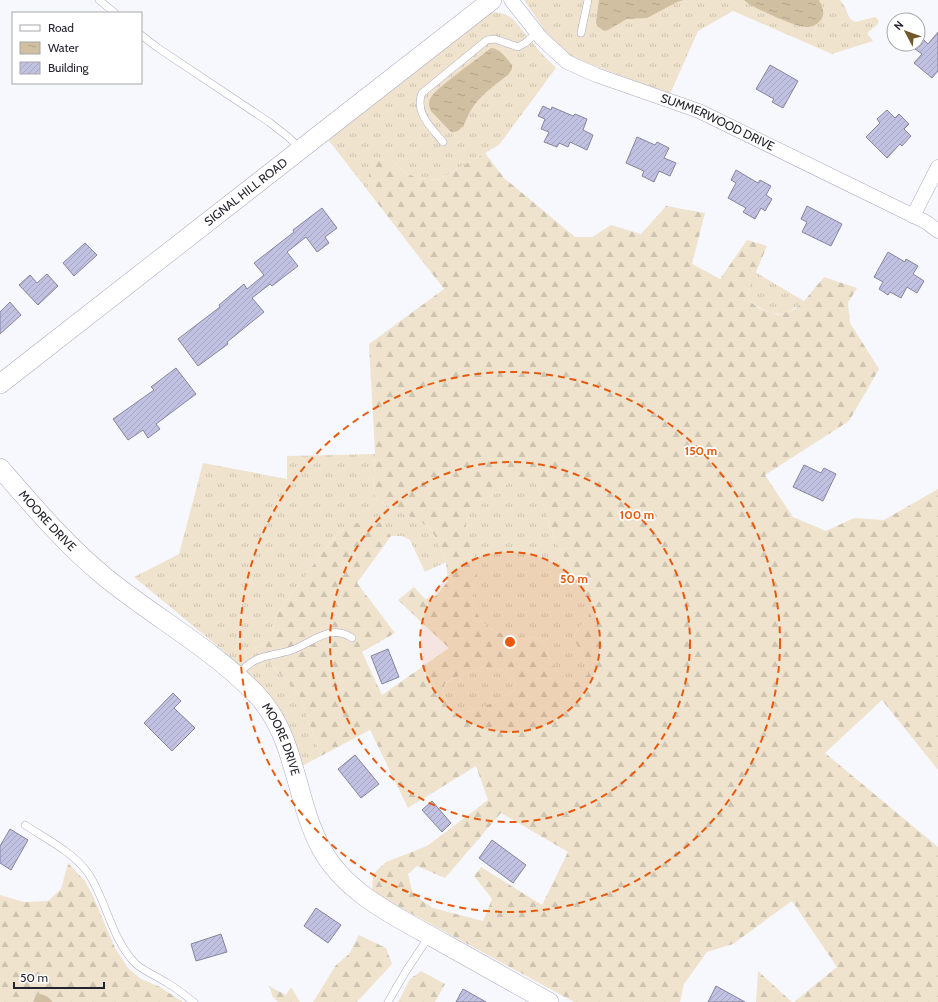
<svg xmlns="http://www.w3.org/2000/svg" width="938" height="1002" font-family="Cabin,sans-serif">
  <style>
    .grass { fill: url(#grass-tufts) }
    .forest { fill: url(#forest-firs); fill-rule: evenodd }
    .water { fill: url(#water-ripples) }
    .building { fill: url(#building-hatch); stroke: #85859f }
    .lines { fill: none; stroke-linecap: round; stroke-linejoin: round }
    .lane-casing { stroke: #aaaac6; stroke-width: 8 }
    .street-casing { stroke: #aaaac6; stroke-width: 15 }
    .secondary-casing { stroke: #aaaac6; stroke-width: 20 }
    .lane { stroke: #fff; stroke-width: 7 }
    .street { stroke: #fff; stroke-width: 14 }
    .secondary { stroke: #fff; stroke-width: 19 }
    .ring { fill: none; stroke: #e8590c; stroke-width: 2; stroke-dasharray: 7 5 }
    .labels { text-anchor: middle; stroke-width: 3.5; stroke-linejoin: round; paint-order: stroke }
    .street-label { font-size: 12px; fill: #24242f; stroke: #fff }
    .centre { fill: #e8590c; stroke: #fff; stroke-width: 2 }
    .ring-label { font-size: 12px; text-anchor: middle; font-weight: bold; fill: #e8590c; stroke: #fff; stroke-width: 3.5; stroke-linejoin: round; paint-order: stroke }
  </style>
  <defs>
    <pattern id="grass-tufts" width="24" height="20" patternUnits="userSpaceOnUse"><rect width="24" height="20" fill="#efe3ce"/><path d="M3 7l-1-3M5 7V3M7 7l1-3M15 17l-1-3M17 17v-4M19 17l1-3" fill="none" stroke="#cdc3b1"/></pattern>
    <pattern id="forest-firs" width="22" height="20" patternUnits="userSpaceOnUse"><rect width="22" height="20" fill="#efe3ce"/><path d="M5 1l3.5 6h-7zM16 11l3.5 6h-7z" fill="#cdc3b1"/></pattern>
    <pattern id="water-ripples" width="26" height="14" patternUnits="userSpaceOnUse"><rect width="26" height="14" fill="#d1bfa1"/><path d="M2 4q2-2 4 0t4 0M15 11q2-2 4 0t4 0" fill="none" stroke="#b3a48b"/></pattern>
    <pattern id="building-hatch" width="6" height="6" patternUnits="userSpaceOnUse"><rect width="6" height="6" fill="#c1c1e2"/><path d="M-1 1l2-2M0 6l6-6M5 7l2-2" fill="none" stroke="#a6a6c2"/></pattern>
  </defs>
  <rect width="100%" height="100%" fill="#f7f8fd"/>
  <g class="grass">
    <polygon points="524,0 840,0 844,5 850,19 855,22 875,17 879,21 877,25 867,33 873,41 832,54 733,11 698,31 670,94 571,57 550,38"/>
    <polygon points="495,12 505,14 513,19 542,54 556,68 499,145 438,180 417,178 404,172 395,163 369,170 368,191 326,137 486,15"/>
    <path d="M755 272 804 301C781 320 772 317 748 300L749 289Z"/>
    <polygon points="375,454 373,492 378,501 419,521 430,528 437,540 446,562 425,572 410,540 402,536 391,536 382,523 344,529 330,543 279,611 273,627 275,638 255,648 299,694 321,756 302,766 270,697 226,653 134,577 179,554 203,463 287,479 287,456"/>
    <polygon points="530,475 538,486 554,539 580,585 590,609 588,618 574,634 576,643 586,661 588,674 579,682 570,682 556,670 550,662 547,648 540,639 495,632 483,623 476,613 472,596 477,575 466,528 467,510 479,501 499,492 513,477"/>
    <path d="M484 668 502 670 515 681 516 689C497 701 478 712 456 713L448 704 442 691 447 682 463 674Z"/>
  </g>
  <g class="forest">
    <path d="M485 153 504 178 575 237H592L611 225 641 234 666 206 705 213 692 264 720 279 747 240 767 246 749 289 748 300 760 309 778 315 793 310 804 301 824 277 857 288 848 303 850 323 879 369 849 421 765 475 793 517 826 531 854 518 884 520 938 489V770L882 700 825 753 938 847V1002H794L837 967 792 901 733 944 707 952 684 984 680 1002H574L372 892 373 874 386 862 427 846 488 800 476 766 408 808 370 730 321 756 299 694 255 648 275 638 273 627 279 611 330 543 344 529 357 523H382L391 536 357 583 395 633 362 652 382 695 449 648 398 600 414 587 425 599 436 596 448 581 446 562 437 540 430 528 419 521 378 501 373 492 375 453 369 344 444 289 368 191 369 170 374 162 384 159 395 163 404 172 417 178 438 180ZM530 476 538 486 554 539 580 585 590 609 588 618 574 634 576 643 586 661 588 674 579 682H570L556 670 550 662 547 648 540 639 495 632 483 623 476 612 472 596 477 575 475 557 466 528 467 510 479 501 499 492 513 477ZM484 668 502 670 515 681 516 689C497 701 478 712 456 713L448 704 442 691 446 682 463 674ZM501 813 568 852 542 905 481 867 474 876 492 899 483 921 433 908 413 894 408 874 417 866 445 878Z"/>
    <polygon points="68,863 85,881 93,896 115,948 128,968 141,979 160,987 183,1002 53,1002 48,997 36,996 33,1002 0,1002 0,895 24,902 48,901 61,889"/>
    <polygon points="359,935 386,948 392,964 357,1002 313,1002 336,965 349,954"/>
    <polygon points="421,971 445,984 435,1002 398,1002 410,979"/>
    <polygon points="758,971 792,1002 756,1002"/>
    <polygon points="269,986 286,995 291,987 300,1002 278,1002 273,997"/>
  </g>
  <g class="water">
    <polygon points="599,0 684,0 677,2 647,18 627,19 608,30 604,31 597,26 596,22"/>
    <path d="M744 0H819C822 6 825 12 822 18 819 23 815 26 809 27 796 28 763 11 750 5Z"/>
    <path d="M491 48C501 49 506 58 512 65V69L508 75C495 85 479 96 471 110 466 118 463 134 451 132L431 111C429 107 428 103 430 99 435 88 479 58 491 48Z"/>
    <polygon points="41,994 48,997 53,1002 33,1002 36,996"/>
  </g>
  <g class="building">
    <polygon points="938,32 938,71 932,78 914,63 922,54 915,49 923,39 928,44"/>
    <polygon points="770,65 798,81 783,108 772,102 774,99 756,89"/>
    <polygon points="543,106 551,110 552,107 573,116 575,114 587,119 583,130 593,135 587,150 570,142 568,147 559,143 557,147 544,142 549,132 541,129 545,119 538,116"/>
    <polygon points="887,110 895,118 899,114 909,124 904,129 911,136 902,146 900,144 887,158 866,137 880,123 877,119"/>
    <polygon points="637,137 655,145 657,142 669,148 664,158 676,163 670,176 659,171 654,182 642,176 644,171 626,163"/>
    <polygon points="736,170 758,183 760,180 771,186 766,195 772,199 765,211 761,208 755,219 743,212 746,208 728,198 736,183 731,180"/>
    <polygon points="807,206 842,224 831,246 802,232 807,222 801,219"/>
    <polygon points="322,208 337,228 325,237 329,243 317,252 306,237 287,252 298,266 272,286 270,284 252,298 264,312 227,342 228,344 198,366 178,339 220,307 219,305 244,284 247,289 264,275 254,263 294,232 293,230"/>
    <polygon points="85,243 97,255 74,276 63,263"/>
    <polygon points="888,252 905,262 906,259 918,266 913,274 924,281 917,293 907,287 901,298 890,292 888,295 879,289 883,282 874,277"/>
    <polygon points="47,274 58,286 38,305 19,285 30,275 37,283"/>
    <polygon points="10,302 21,315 0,334 0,312"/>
    <polygon points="176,368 196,394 156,424 160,429 148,438 143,430 128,440 113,419 154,390 151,387"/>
    <polygon points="804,465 821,473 824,468 836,474 823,501 793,487"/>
    <polygon points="388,649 399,677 382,684 371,656"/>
    <polygon points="173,693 181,701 174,708 195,728 172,751 144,723"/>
    <polygon points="355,755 379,784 361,798 338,769"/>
    <polygon points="432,801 451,823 442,832 422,810"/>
    <polygon points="10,829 28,840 11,870 0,863 0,846"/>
    <polygon points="492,840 526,865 513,883 479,858"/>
    <polygon points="316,908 341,925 328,943 304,926"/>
    <polygon points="221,934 227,952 196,961 191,944"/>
    <polygon points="716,986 745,1002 708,1002"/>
    <polygon points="463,989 486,1002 456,1002"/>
  </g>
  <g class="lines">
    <defs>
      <g id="lane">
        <polyline points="99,0 115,13"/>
        <polyline points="581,33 588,0"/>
        <polyline points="141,35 158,48 269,122 287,136 301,149"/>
        <path d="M443 142C432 128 414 113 422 93L487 40 495 39 518 47 525 43 537 33"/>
        <path d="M237 676C256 653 267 658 292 650 312 643 330 623 352 638"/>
        <path d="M25 825C46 839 73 852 88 873 106 899 112 941 136 964 145 972 157 976 167 983 177 988 185 996 194 1002"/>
        <polyline points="388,1002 406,971 430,935"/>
      </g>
      <g id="street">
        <path id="s1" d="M511 0 541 38 567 62 596 75 699 111 926 222 938 231"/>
        <polyline points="913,216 938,167"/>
      </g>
      <g id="secondary">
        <path id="s2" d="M0 384 492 0"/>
        <path id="s3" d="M0 468C33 506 66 545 105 577 154 617 210 647 255 693 297 736 294 798 321 848 346 895 401 919 445 944 479 963 514 983 549 1002"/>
      </g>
    </defs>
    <use href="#lane" class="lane-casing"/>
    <use href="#street" class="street-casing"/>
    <use href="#secondary" class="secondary-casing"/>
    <use href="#lane" class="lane"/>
    <use href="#street" class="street"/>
    <use href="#secondary" class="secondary"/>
  </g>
  <circle cx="510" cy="642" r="90" fill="#e8590c" fill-opacity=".12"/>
  <g class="ring">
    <circle cx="510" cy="642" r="90"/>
    <circle cx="510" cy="642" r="180"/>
    <circle cx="510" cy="642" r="270"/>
  </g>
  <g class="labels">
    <g class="street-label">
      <text dy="4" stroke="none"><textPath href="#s1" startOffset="246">SUMMERWOOD DRIVE</textPath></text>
      <text dy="4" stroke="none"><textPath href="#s2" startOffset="312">SIGNAL HILL ROAD</textPath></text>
      <text dy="4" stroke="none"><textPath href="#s3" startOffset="71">MOORE DRIVE</textPath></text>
      <text dy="4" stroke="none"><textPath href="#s3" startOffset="395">MOORE DRIVE</textPath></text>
    </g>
  </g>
  <circle cx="510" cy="642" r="6" class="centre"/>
  <g class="ring-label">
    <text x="701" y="455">150 m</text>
    <text x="637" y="519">100 m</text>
    <text x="574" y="583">50 m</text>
  </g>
  <rect x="12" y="12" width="130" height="72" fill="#ffffff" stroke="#a7a7ac"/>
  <rect x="20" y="25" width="20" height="6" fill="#ffffff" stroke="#a7a7ac"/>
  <text x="48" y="32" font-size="12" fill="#24242f">Road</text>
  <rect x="20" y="42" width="20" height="12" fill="url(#water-ripples)" stroke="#a7a7ac"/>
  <text x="48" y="52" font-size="12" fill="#24242f">Water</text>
  <rect x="20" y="62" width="20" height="12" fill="url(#building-hatch)" stroke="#a7a7ac"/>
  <text x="48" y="72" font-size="12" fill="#24242f">Building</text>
  <g transform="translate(906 32) rotate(311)"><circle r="19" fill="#ffffff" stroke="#a7a7ac"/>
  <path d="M0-3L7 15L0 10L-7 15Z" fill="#705828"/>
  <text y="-6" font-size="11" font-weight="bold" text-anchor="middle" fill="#24242f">N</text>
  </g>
  <path d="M14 982v6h90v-6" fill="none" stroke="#24242f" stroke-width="2"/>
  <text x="20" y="982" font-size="12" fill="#24242f" stroke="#ffffff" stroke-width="3" paint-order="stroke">50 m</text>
</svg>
